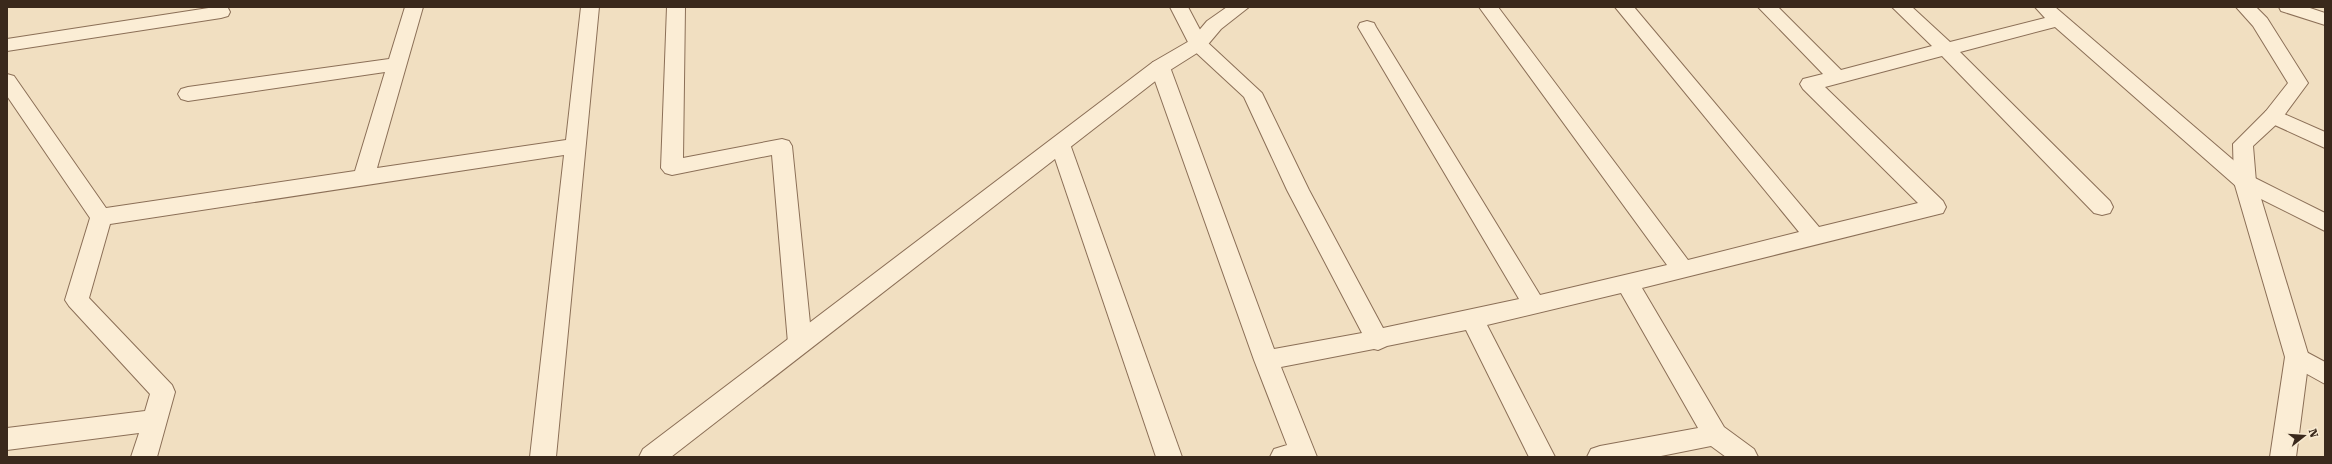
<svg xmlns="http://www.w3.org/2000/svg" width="2332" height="464" font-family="'Roboto Serif',serif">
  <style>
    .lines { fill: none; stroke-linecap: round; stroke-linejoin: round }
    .minor-casing { stroke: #8b6f57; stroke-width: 2 }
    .tertiary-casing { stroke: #8b6f57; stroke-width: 2 }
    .minor { fill: #fbedd5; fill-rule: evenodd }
    .tertiary { fill: #fbedd5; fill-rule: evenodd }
  </style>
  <rect width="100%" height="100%" fill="#f1dfc1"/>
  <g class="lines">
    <defs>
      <g id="minor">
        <polygon points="215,7 228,8 230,12 228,16 221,18 7,51 7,39"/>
        <polygon points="405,7 423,7 377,168 566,140 581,7 599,7 556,457 530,457 564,155 110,224 89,298 172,385 175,392 157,457 131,457 139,433 7,450 7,428 145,411 150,394 69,306 65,300 90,218 7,96 7,74 14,76 106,208 355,171 385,72 188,101 181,99 178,94 181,89 188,87 389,59"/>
        <polygon points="667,7 685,7 683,158 782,139 789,141 792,146 812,343 808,350 800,352 792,350 788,343 772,155 672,175 665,173 661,168"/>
        <polygon points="1170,7 1188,7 1206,41 1262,93 1309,190 1383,328 1519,299 1358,27 1360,23 1367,21 1374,23 1376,27 1540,295 1667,265 1479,7 1498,7 1688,260 1799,232 1615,7 1634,7 1819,227 1918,203 1803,89 1800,84 1803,79 1823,74 1758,7 1778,7 1841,70 1932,46 1892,7 1912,7 1950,42 2045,18 2035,7 2055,7 2253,177 2325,213 2325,231 2237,187 2055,27 1960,52 2110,201 2113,207 2110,213 2102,215 2094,213 1942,56 1825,87 1943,201 1946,207 1943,213 1642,288 1724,427 1754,449 1758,457 1726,457 1711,446 1656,457 1587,457 1591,449 1600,446 1698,428 1621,293 1487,325 1555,457 1529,457 1466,330 1387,346 1378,350 1374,349 1281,367 1317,457 1270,457 1274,449 1287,445 1254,360 1150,67 1153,62 1160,61 1167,62 1170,67 1274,349 1362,333 1287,190 1244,97 1191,48"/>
        <polygon points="2279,7 2307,7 2325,13 2325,25 2281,11"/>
        <polygon points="2273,109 2325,132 2325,148 2266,121 2263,116 2266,111"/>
        <polygon points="1060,137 1067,139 1070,144 1182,457 1156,457 1050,144 1053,139"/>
        <polygon points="2297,347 2325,362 2325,384 2289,364 2285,357 2289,350"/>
      </g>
      <g id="tertiary">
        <polygon points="1227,7 1249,7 1221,29 1205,48 1167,72 671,457 639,457 643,449 1153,62 1191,40 1207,21"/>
        <polygon points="2236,7 2256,7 2267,18 2308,83 2280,121 2253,146 2256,182 2309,357 2296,457 2270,457 2285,357 2234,182 2233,144 2266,111 2288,83 2253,26"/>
      </g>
    </defs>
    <use href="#minor" class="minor-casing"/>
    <use href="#tertiary" class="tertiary-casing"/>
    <use href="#minor" class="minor"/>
    <use href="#tertiary" class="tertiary"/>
  </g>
  <rect width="2332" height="464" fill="none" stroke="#3a291c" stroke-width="16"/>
  <g transform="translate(2304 436) rotate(73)" stroke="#f8ead1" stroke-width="3" paint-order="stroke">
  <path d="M0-3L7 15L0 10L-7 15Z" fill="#3a291c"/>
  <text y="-6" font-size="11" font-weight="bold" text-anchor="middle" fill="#3a291c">N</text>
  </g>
</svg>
